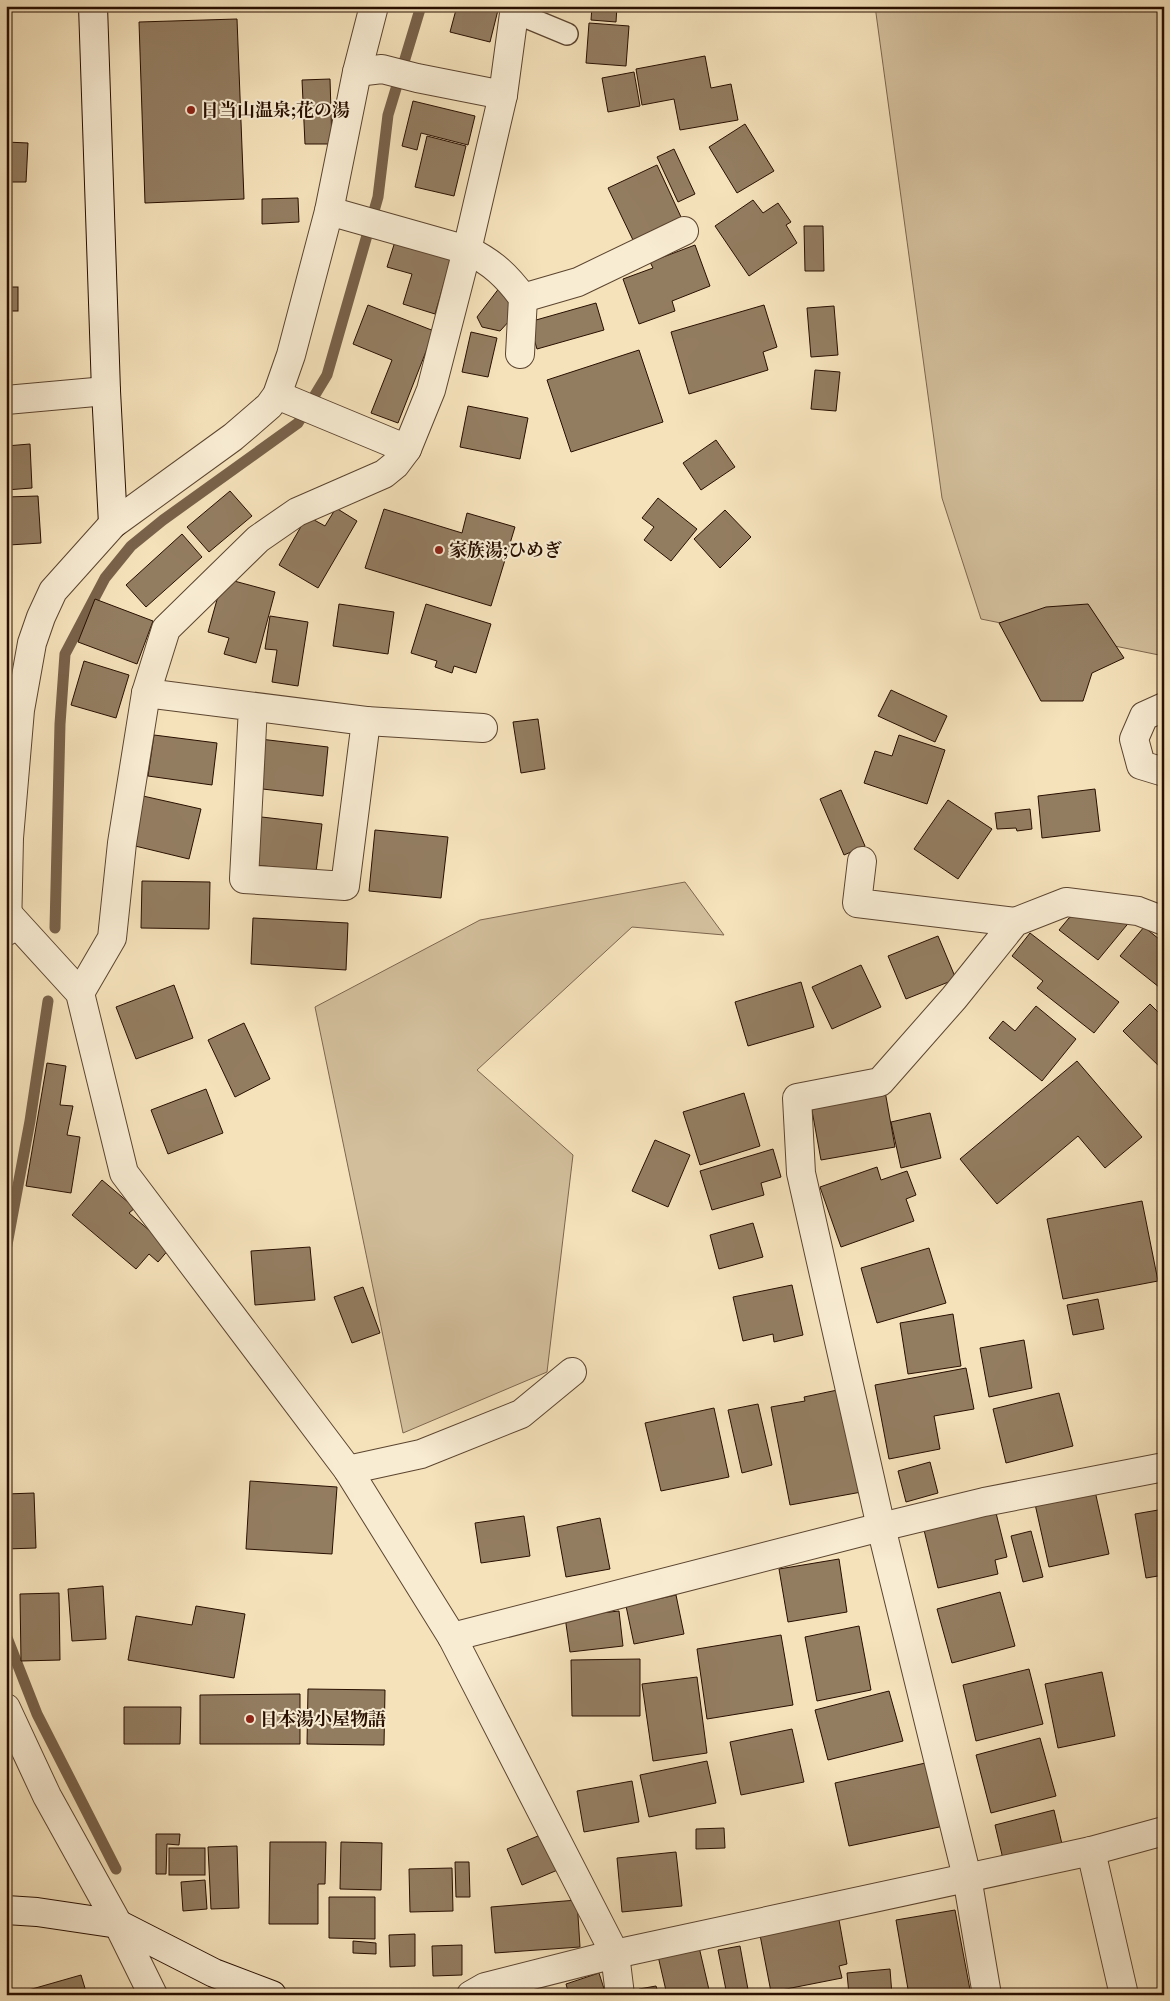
<svg xmlns="http://www.w3.org/2000/svg" width="1170" height="2001" font-family="'Old Standard TT','Noto Serif JP',serif">
  <style>
    .green { fill: #d2be9b; stroke: #7d664e }
    .lines { fill: none; stroke-linecap: round; stroke-linejoin: round }
    .stream { stroke: #79624a; stroke-width: 11 }
    .building { fill: #937d61; stroke: #280f00 }
    .lane-casing { stroke: #5b442f; stroke-width: 24 }
    .street-casing { stroke: #5b442f; stroke-width: 30 }
    .secondary-casing { stroke: #280f00; stroke-width: 30 }
    .lane { stroke: #f8ecd3; stroke-width: 21 }
    .street { stroke: #f8ecd3; stroke-width: 28 }
    .secondary { stroke: #f8ecd3; stroke-width: 28 }
    .poi-dot { fill: #8f2418; stroke: #f8ecd3; stroke-width: 2 }
    .labels { text-anchor: middle; stroke-width: 4; stroke-linejoin: round; paint-order: stroke }
    .poi-label { font-size: 18px; font-weight: bold; fill: #280f00; stroke: #f8ecd3; text-anchor: start }
  </style>
  <rect width="100%" height="100%" fill="#f5e2bb"/>
  <filter id="stains"><feTurbulence type="fractalNoise" baseFrequency=".004" numOctaves="4"/><feColorMatrix values="0 0 0 0 .2 0 0 0 0 .09 0 0 0 0 .02 0 0 0 .5 -.17"/></filter>
  <radialGradient id="worn" r=".72"><stop offset=".6" stop-color="#630" stop-opacity="0"/><stop offset="1" stop-color="#630" stop-opacity=".3"/></radialGradient>
  <g class="green">
    <polygon points="875,6 1164,6 1164,656 981,619 942,498"/>
    <polygon points="685,882 724,935 632,927 477,1070 573,1155 547,1372 403,1433 315,1007 480,920"/>
  </g>
  <g class="lines">
    <g class="stream">
      <polyline points="55,928 60,724 65,654 105,578 131,546 163,520 298,423 327,375 378,197 388,115 421,6"/>
      <polyline points="6,1250 30,1121 48,1001"/>
      <polyline points="6,1635 37,1714 116,1869"/>
    </g>
  </g>
  <g class="building">
    <polygon points="457,6 499,6 490,42 450,32"/>
    <polygon points="592,6 617,6 616,22 591,20"/>
    <polygon points="622,6 634,6 634,10 622,9"/>
    <polygon points="237,19 244,199 145,203 139,22"/>
    <polygon points="589,23 629,26 626,66 586,63"/>
    <polygon points="705,56 711,88 731,84 738,120 680,130 674,99 642,105 636,69"/>
    <polygon points="634,72 640,106 608,112 602,78"/>
    <polygon points="330,79 332,144 305,144 302,80"/>
    <polygon points="413,101 475,116 468,145 421,133 417,150 402,146"/>
    <polygon points="745,124 774,171 737,193 709,147"/>
    <polygon points="427,136 466,146 454,196 415,187"/>
    <polygon points="6,142 28,143 26,182 6,182"/>
    <polygon points="674,149 695,194 678,202 657,157"/>
    <polygon points="657,165 681,217 633,240 608,188"/>
    <polygon points="298,198 299,222 262,224 262,199"/>
    <polygon points="753,200 763,213 778,203 791,222 786,225 797,243 749,276 715,226"/>
    <polygon points="804,226 823,226 824,271 805,271"/>
    <polygon points="398,232 454,249 435,314 403,304 412,274 387,267"/>
    <polygon points="695,245 710,286 672,301 675,311 639,324 623,279 653,268 650,262"/>
    <rect x="6" y="287" width="12" height="24"/>
    <polygon points="500,287 512,298 511,319 500,331 482,327 477,317"/>
    <polygon points="596,303 604,330 537,349 529,322"/>
    <polygon points="368,305 434,331 398,423 371,413 392,360 353,344"/>
    <polygon points="764,305 777,347 763,352 768,370 689,394 671,332"/>
    <polygon points="834,306 838,355 811,357 807,308"/>
    <polygon points="471,332 497,338 488,377 462,372"/>
    <polygon points="639,350 663,422 571,452 547,380"/>
    <polygon points="815,370 840,372 836,411 811,409"/>
    <polygon points="468,406 528,418 520,459 460,447"/>
    <polygon points="716,440 735,467 701,490 683,463"/>
    <polygon points="30,444 32,488 6,490 6,446"/>
    <polygon points="230,491 252,516 209,552 187,527"/>
    <polygon points="38,496 41,543 9,545 6,497"/>
    <polygon points="658,498 697,529 671,561 644,540 654,527 642,518"/>
    <polygon points="336,508 357,521 318,588 279,565 307,516 325,526"/>
    <polygon points="384,509 462,533 467,513 515,527 491,606 365,568"/>
    <polygon points="725,510 751,537 720,568 694,539"/>
    <polygon points="182,534 202,557 146,607 126,585"/>
    <polygon points="223,578 275,592 256,663 224,654 229,638 208,632"/>
    <polygon points="95,599 153,621 137,664 78,642"/>
    <polygon points="339,604 394,612 388,654 333,646"/>
    <polygon points="426,604 491,624 476,673 454,666 452,673 435,667 437,661 411,653"/>
    <polygon points="1088,604 1124,658 1092,673 1083,701 1041,701 999,623 1046,607"/>
    <polygon points="270,616 308,622 298,686 272,682 277,650 265,649"/>
    <polygon points="84,661 129,675 116,718 71,705"/>
    <polygon points="891,690 947,716 935,742 878,716"/>
    <polygon points="538,719 545,769 521,773 513,722"/>
    <polygon points="154,735 217,743 212,785 148,776"/>
    <polygon points="899,735 945,750 927,804 864,783 875,751 892,756"/>
    <polygon points="260,739 328,747 323,796 254,788"/>
    <polygon points="1095,789 1100,831 1042,838 1038,796"/>
    <polygon points="841,790 865,846 844,855 820,799"/>
    <polygon points="143,796 201,809 189,859 131,845"/>
    <polygon points="948,800 992,829 958,879 914,849"/>
    <polygon points="1030,809 1032,829 1017,831 1016,828 997,829 995,813"/>
    <polygon points="253,816 322,824 316,872 247,864"/>
    <polygon points="375,830 448,837 441,898 369,891"/>
    <polygon points="142,881 210,882 209,929 141,928"/>
    <polygon points="1087,909 1131,920 1098,960 1059,930 1069,918"/>
    <polygon points="253,918 348,923 346,970 251,964"/>
    <polygon points="1144,927 1164,943 1164,991 1120,956"/>
    <polygon points="1030,933 1119,1002 1094,1033 1037,988 1043,981 1012,956"/>
    <polygon points="938,936 956,979 906,999 888,956"/>
    <polygon points="861,965 881,1007 832,1029 812,987"/>
    <polygon points="801,982 814,1027 748,1046 735,1002"/>
    <polygon points="174,985 193,1038 136,1059 116,1007"/>
    <polygon points="1150,1004 1164,1018 1164,1071 1123,1031"/>
    <polygon points="1036,1006 1076,1039 1042,1081 989,1038 1003,1021 1015,1031"/>
    <polygon points="244,1023 270,1079 235,1097 208,1040"/>
    <polygon points="1077,1061 1142,1137 1105,1168 1078,1136 997,1204 960,1159"/>
    <polygon points="47,1063 66,1066 60,1105 73,1106 67,1135 80,1137 71,1193 26,1186"/>
    <polygon points="206,1089 223,1133 168,1154 151,1110"/>
    <polygon points="885,1091 895,1147 821,1160 811,1105"/>
    <polygon points="744,1093 760,1146 700,1165 683,1112"/>
    <polygon points="930,1113 941,1158 901,1168 891,1122"/>
    <polygon points="655,1140 690,1155 668,1207 632,1191"/>
    <polygon points="773,1149 781,1177 761,1183 764,1195 712,1210 700,1171"/>
    <polygon points="877,1167 881,1180 907,1171 916,1195 906,1199 914,1221 841,1247 820,1187"/>
    <polygon points="102,1180 135,1208 129,1213 170,1248 158,1262 149,1254 136,1269 72,1215"/>
    <polygon points="1164,1192 1164,1210 1160,1193"/>
    <polygon points="1142,1201 1158,1281 1063,1299 1047,1219"/>
    <polygon points="753,1223 763,1257 719,1269 710,1235"/>
    <polygon points="310,1247 315,1300 255,1305 251,1251"/>
    <polygon points="929,1248 946,1303 877,1323 861,1268"/>
    <polygon points="792,1285 803,1335 774,1342 773,1334 743,1341 733,1297"/>
    <polygon points="363,1287 380,1333 352,1343 334,1297"/>
    <polygon points="1098,1299 1104,1329 1073,1335 1067,1305"/>
    <polygon points="953,1314 961,1366 908,1374 900,1323"/>
    <polygon points="1024,1340 1032,1388 989,1397 980,1348"/>
    <polygon points="966,1368 974,1409 934,1416 940,1449 889,1459 875,1385"/>
    <polygon points="847,1388 867,1491 790,1505 771,1407 805,1401 804,1397"/>
    <polygon points="1059,1393 1073,1446 1006,1463 993,1409"/>
    <polygon points="758,1404 772,1465 742,1473 728,1410"/>
    <polygon points="714,1408 729,1477 661,1491 645,1423"/>
    <polygon points="930,1462 938,1493 906,1502 898,1471"/>
    <polygon points="250,1481 337,1487 332,1554 246,1549"/>
    <polygon points="1095,1491 1109,1554 1049,1567 1035,1504"/>
    <polygon points="34,1493 36,1548 6,1549 6,1494"/>
    <polygon points="1164,1509 1164,1575 1146,1578 1135,1514"/>
    <polygon points="996,1513 1007,1557 995,1560 998,1574 938,1588 924,1530"/>
    <polygon points="524,1516 530,1556 481,1563 475,1523"/>
    <polygon points="600,1518 610,1569 566,1577 557,1527"/>
    <polygon points="1031,1531 1043,1577 1023,1582 1011,1536"/>
    <polygon points="839,1559 847,1612 788,1622 779,1569"/>
    <polygon points="103,1586 106,1639 72,1641 68,1589"/>
    <polygon points="1000,1592 1015,1646 952,1663 937,1609"/>
    <polygon points="59,1593 60,1660 21,1661 20,1594"/>
    <polygon points="676,1595 684,1634 634,1644 626,1606"/>
    <polygon points="196,1606 245,1614 234,1678 128,1660 136,1616 192,1625"/>
    <polygon points="619,1611 623,1646 570,1652 565,1617"/>
    <polygon points="859,1626 871,1690 817,1701 805,1637"/>
    <polygon points="781,1635 793,1705 707,1719 697,1649"/>
    <polygon points="640,1659 640,1716 572,1716 571,1660"/>
    <polygon points="1029,1669 1043,1724 976,1741 963,1685"/>
    <polygon points="1102,1672 1115,1736 1058,1748 1045,1684"/>
    <polygon points="697,1677 707,1753 653,1761 642,1684"/>
    <polygon points="308,1689 385,1690 384,1745 307,1744"/>
    <polygon points="889,1691 903,1741 828,1760 815,1710"/>
    <polygon points="300,1694 300,1744 200,1744 200,1695"/>
    <polygon points="124,1707 181,1707 180,1744 124,1744"/>
    <polygon points="792,1729 804,1782 741,1795 730,1742"/>
    <polygon points="1040,1738 1056,1796 991,1813 976,1755"/>
    <polygon points="707,1761 716,1803 649,1817 640,1775"/>
    <polygon points="930,1762 944,1826 849,1846 835,1783"/>
    <polygon points="632,1781 639,1822 584,1832 577,1791"/>
    <polygon points="1054,1810 1062,1844 1003,1859 995,1825"/>
    <polygon points="724,1828 725,1848 696,1849 696,1829"/>
    <polygon points="545,1833 560,1869 522,1885 507,1849"/>
    <polygon points="156,1834 180,1834 179,1845 167,1844 166,1874 156,1874"/>
    <polygon points="270,1842 326,1842 325,1884 318,1884 318,1924 269,1924"/>
    <polygon points="341,1842 382,1843 381,1890 340,1889"/>
    <polygon points="237,1846 239,1908 211,1909 208,1847"/>
    <rect x="169" y="1848" width="36" height="27"/>
    <polygon points="676,1852 682,1906 622,1912 617,1858"/>
    <polygon points="455,1862 469,1862 470,1897 456,1897"/>
    <polygon points="452,1868 453,1911 410,1912 409,1869"/>
    <polygon points="205,1880 207,1909 183,1911 181,1882"/>
    <polygon points="329,1897 375,1897 375,1939 329,1938"/>
    <polygon points="577,1900 580,1947 495,1953 491,1907"/>
    <polygon points="955,1910 971,1995 909,1995 896,1920"/>
    <polygon points="839,1920 847,1964 839,1966 842,1978 771,1992 760,1935"/>
    <polygon points="415,1934 415,1966 390,1967 389,1935"/>
    <polygon points="353,1941 376,1943 376,1954 353,1953"/>
    <polygon points="462,1945 462,1975 433,1976 432,1946"/>
    <polygon points="740,1946 749,1995 727,1995 718,1950"/>
    <polygon points="699,1947 710,1994 667,1995 658,1956"/>
    <polygon points="890,1969 892,1995 849,1995 847,1973"/>
    <polygon points="599,1973 606,1995 569,1995 566,1984"/>
    <polygon points="81,1975 87,1995 11,1995"/>
    <polygon points="656,1986 659,1995 641,1995 639,1989"/>
  </g>
  <g class="lines">
    <defs>
      <polyline id="lane" points="514,12 567,34"/>
      <g id="street">
        <polyline points="357,72 382,69 417,78 503,95"/>
        <path d="M329 211 467 250C492 262 507 276 523 298L520 354"/>
        <polyline points="523,298 578,282 684,231"/>
        <polyline points="277,395 407,449"/>
        <polyline points="6,400 106,391"/>
        <polyline points="146,693 366,721 345,886 244,879 253,707"/>
        <polyline points="1164,707 1144,716 1134,739 1141,765 1164,772"/>
        <polyline points="366,721 483,728"/>
        <polyline points="862,861 857,903 1015,922"/>
        <polyline points="8,914 80,993 124,1173 348,1470 452,1637 615,1954 620,1995"/>
        <polyline points="7,931 9,838 20,710 32,643 41,617 53,591 113,524 233,437 269,406 277,395 291,355 329,211 357,72 374,6"/>
        <polyline points="80,993 112,938 122,843 146,693 166,629 258,539 297,512 384,474 395,465 407,449 431,390 467,250 503,95 515,6"/>
        <polyline points="348,1470 421,1454 521,1414 572,1372"/>
        <polyline points="452,1637 881,1527 984,1502 1164,1467"/>
        <polyline points="6,1708 47,1796 118,1924 153,1995"/>
        <polyline points="1091,1851 1124,1995"/>
        <polyline points="471,1995 485,1987 615,1954 1091,1851 1164,1831"/>
        <polyline points="987,1995 967,1877 881,1527 801,1173 797,1098 880,1082 954,998 1015,922 1066,902 1138,911 1164,921"/>
      </g>
      <g id="secondary">
        <polyline points="93,6 106,391 113,524"/>
        <polyline points="6,1910 37,1912 118,1924 214,1973 272,1995"/>
      </g>
    </defs>
    <use href="#lane" class="lane-casing"/>
    <use href="#street" class="street-casing"/>
    <use href="#secondary" class="secondary-casing"/>
    <use href="#lane" class="lane"/>
    <use href="#street" class="street"/>
    <use href="#secondary" class="secondary"/>
  </g>
  <g class="poi-dot">
    <circle cx="191" cy="110" r="5"/>
    <circle cx="439" cy="550" r="5"/>
    <circle cx="250" cy="1719" r="5"/>
  </g>
  <g class="labels">
    <g class="poi-label">
      <text x="201" y="116">日当山温泉;花の湯</text>
      <text x="449" y="556">家族湯;ひめぎ</text>
      <text x="260" y="1725">日本湯小屋物語</text>
    </g>
  </g>
  <rect width="1170" height="2001" fill="none" stroke="#f5e2bb" stroke-width="25"/>
  <rect x="8" y="8" width="1155" height="1986" fill="none" stroke="#280f00" stroke-width="2.5"/>
  <rect x="12" y="12" width="1145" height="1976" fill="none" stroke="#280f00"/>
  <rect width="100%" height="100%" filter="url(#stains)"/>
  <rect width="100%" height="100%" fill="url(#worn)"/>
</svg>
